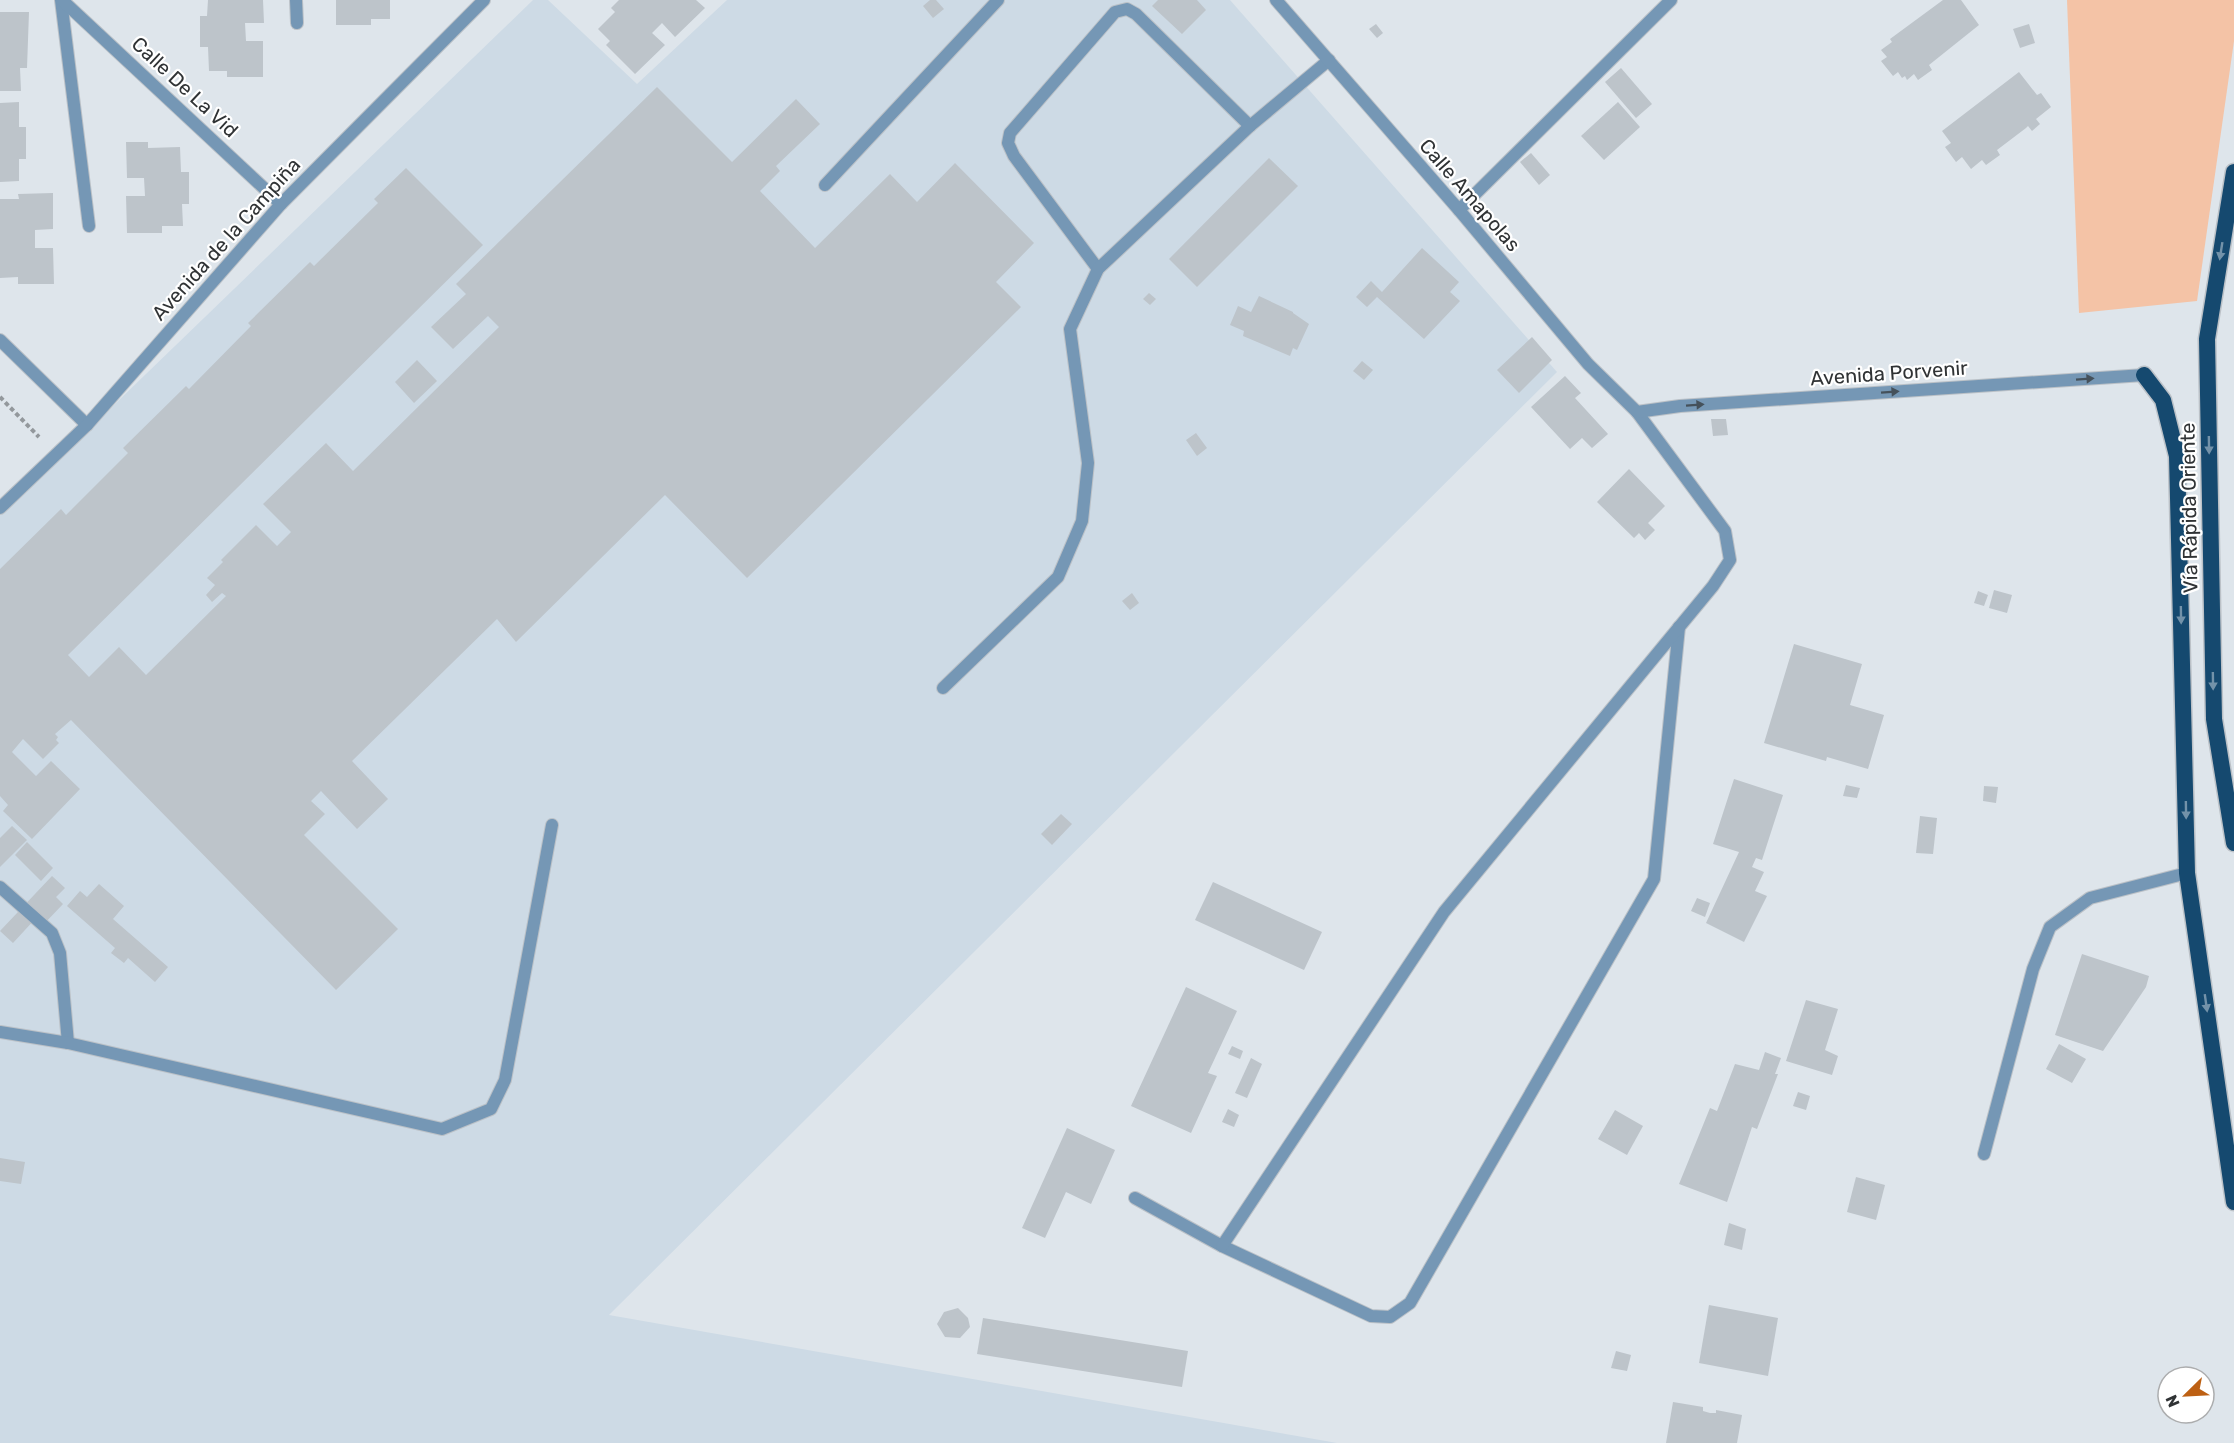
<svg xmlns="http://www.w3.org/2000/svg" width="2234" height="1443" font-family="Rubik,sans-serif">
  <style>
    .built { fill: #cddae5 }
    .green { fill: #f4c3a6 }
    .building { fill: #bdc4ca }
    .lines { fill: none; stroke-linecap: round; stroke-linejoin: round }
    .service-casing { stroke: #bbc1c7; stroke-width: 14 }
    .minor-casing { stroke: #bbc1c7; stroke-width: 14 }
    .tertiary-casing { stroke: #bbc1c7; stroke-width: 14 }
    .trunk-casing { stroke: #bbc1c7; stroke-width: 19 }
    .path { stroke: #93989c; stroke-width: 4; stroke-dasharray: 4.5 3; stroke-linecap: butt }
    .service { stroke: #7597b5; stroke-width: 12 }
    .minor { stroke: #7597b5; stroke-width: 12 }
    .tertiary { stroke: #7597b5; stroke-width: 12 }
    .trunk { stroke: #15496f; stroke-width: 16 }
    .oneway { fill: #7392a9 }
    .oneway2 { fill: #45515b }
    .labels { text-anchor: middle; stroke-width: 4.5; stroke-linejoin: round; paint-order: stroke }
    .street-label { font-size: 20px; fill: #303335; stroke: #fff }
  </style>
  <rect width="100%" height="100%" fill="#dee5eb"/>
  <polygon class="built" points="533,0 548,0 637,84 727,0 1230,0 1557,372 609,1315 1337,1443 0,1443 0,515"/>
  <polygon class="green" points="2067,0 2234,0 2234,41 2197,301 2079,313"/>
  <g class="building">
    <polygon points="208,0 263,0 264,23 245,23 246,41 263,41 263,77 227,77 227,71 209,71 208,47 200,47 200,16 207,16"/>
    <polygon points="336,0 390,0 390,19 371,19 371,25 336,25"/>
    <polygon points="619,0 696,0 705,8 675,37 662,23 652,33 665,45 635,74 606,45 610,41 598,29 615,12 611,8"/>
    <polygon points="930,0 936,0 944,9 933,18 923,6"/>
    <polygon points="1158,0 1197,0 1206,10 1182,34 1152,6"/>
    <polygon points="1943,0 1961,0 1979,25 1929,65 1932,70 1918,80 1914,74 1907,80 1905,76 1902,78 1898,72 1893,76 1881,61 1887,57 1881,50 1892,42 1890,39"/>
    <polygon points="0,12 29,12 27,68 20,68 21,91 0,91"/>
    <polygon points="1376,24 1383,33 1377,38 1369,29"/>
    <polygon points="2029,24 2035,43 2020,48 2013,29"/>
    <polygon points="1621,68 1652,104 1636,118 1605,82"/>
    <polygon points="2019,72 2037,95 2041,93 2051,107 2036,119 2040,124 2032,131 2028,126 2026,128 1997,150 2000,155 1986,165 1982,160 1971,169 1962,157 1956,162 1945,147 1951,143 1942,131"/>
    <polygon points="657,87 732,162 796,99 820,124 776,166 780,171 760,191 815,248 890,174 917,202 955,163 1034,243 996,282 1021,307 747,578 665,495 516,642 497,619 352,761 388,799 357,829 321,791 311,801 325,814 304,835 398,929 336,990 71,720 55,734 58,737 56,740 59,743 43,759 23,739 12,752 36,776 51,761 80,789 32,839 3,811 8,805 0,796 0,569 61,509 66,515 128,453 123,448 186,386 189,389 251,326 248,323 310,262 314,266 378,203 374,199 406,168 483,245 68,655 89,677 119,647 146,675 226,596 222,593 212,602 206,595 215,585 207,578 223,562 221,560 256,525 277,546 291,532 263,504 326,443 353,471 499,327 488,316 453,349 431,327 466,294 456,284"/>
    <polygon points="19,102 19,127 26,127 26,159 19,159 19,181 0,182 0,103"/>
    <polygon points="1618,102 1640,127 1604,160 1581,136"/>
    <polygon points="126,142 148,142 148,148 180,147 181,172 189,172 189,204 182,204 183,226 162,226 162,233 127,233 126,196 145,196 144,178 127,178"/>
    <polygon points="1531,153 1550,175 1539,185 1520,162"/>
    <polygon points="1269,158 1298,186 1197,287 1169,259"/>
    <polygon points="53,193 53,229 35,230 35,248 53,248 54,284 18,284 18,277 0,278 0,199 19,199 18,194"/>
    <polygon points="1422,248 1459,282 1450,292 1460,301 1424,339 1377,297 1367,307 1356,297 1371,281 1382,292"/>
    <polygon points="1149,293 1156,299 1150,305 1143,299"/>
    <polygon points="1259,296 1293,312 1293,313 1309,324 1297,350 1293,348 1290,356 1243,336 1244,331 1230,325 1238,306 1251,312"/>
    <polygon points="1532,337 1552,360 1519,393 1497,370"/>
    <polygon points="417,360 437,381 414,403 395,382"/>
    <polygon points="1362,361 1373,370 1364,380 1353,371"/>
    <polygon points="1565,376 1581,393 1575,398 1608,434 1592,448 1582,438 1570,449 1531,407"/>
    <polygon points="1711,419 1726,419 1728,435 1713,436"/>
    <polygon points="1196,433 1207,448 1197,456 1186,440"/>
    <polygon points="1629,469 1665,506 1648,523 1655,530 1645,540 1639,533 1634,538 1597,502"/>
    <polygon points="1994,590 2012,595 2007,613 1989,608"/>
    <polygon points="1978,591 1988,595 1984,606 1974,603"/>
    <polygon points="1132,593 1139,603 1130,610 1122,601"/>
    <polygon points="1794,644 1862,664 1850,705 1884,715 1868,769 1827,757 1826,761 1764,743"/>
    <polygon points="1734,779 1783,795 1762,860 1756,858 1752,867 1764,872 1755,891 1767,896 1744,942 1706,923 1739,852 1713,844"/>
    <polygon points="1846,785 1860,788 1857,798 1843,796"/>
    <polygon points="1984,786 1998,787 1996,803 1983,801"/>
    <polygon points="1061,814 1072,824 1052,845 1041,834"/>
    <polygon points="1920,816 1937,818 1933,854 1916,853"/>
    <polygon points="12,826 27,840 0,867 0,838"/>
    <polygon points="27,842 53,868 41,881 15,855"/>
    <polygon points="52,876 65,888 56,897 63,904 43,925 36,918 13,943 0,931"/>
    <polygon points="1213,882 1322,932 1304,970 1195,920"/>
    <polygon points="99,884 124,906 113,919 168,967 155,982 128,958 124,963 111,953 115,948 67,906 80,891 87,897"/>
    <polygon points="1697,898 1710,903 1705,917 1691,911"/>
    <polygon points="2082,954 2149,976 2146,987 2103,1051 2055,1035"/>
    <polygon points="1186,987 1237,1011 1208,1073 1217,1076 1191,1133 1131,1106"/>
    <polygon points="1806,1000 1838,1009 1825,1050 1838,1056 1832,1075 1786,1061"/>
    <polygon points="2059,1044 2086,1059 2072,1083 2046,1069"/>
    <polygon points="1232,1046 1243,1051 1240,1059 1228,1054"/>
    <polygon points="1765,1052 1781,1058 1775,1074 1778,1074 1757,1129 1752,1127 1727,1202 1679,1184 1710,1108 1717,1111 1735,1064 1759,1070"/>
    <polygon points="1251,1058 1262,1064 1247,1098 1235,1093"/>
    <polygon points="1798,1092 1810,1096 1806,1110 1793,1106"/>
    <polygon points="1228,1109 1239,1115 1234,1127 1222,1122"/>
    <polygon points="1615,1110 1643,1126 1627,1155 1598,1139"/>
    <polygon points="1067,1128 1115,1150 1091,1204 1066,1192 1045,1238 1022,1228"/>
    <polygon points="0,1158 25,1162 21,1184 0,1181"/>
    <polygon points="1856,1177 1885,1185 1876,1220 1847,1212"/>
    <polygon points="1729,1223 1746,1229 1742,1250 1724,1245"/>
    <polygon points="1709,1305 1778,1318 1768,1376 1699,1363"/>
    <polygon points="958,1308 968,1318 970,1327 960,1338 945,1337 937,1324 944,1312"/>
    <polygon points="983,1318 1188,1351 1182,1387 977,1354"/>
    <polygon points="1616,1351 1631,1355 1627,1371 1611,1368"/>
    <polygon points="1673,1402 1703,1407 1703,1411 1710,1413 1716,1413 1716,1410 1742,1415 1737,1443 1666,1443"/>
  </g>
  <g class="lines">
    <defs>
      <g id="service">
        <polyline points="825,185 998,0"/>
        <polyline points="1459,210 1671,0"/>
        <polyline points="1098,269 1014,156 1008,143 1010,133 1115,12 1127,9 1136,14 1250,126"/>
        <polyline points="943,688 1058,577 1082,521 1088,463 1070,329 1098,269 1250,126 1329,60"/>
        <polyline points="0,887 52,933 60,953 68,1043"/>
        <polyline points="0,1032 68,1043 442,1129 491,1109 505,1080 552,825"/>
        <polyline points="1984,1154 2033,969 2050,927 2090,898 2187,873"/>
        <polyline points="1135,1198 1222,1246 1371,1316 1390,1317 1410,1303 1654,879 1679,627"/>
        <polyline points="1222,1246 1444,912 1713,586 1730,560 1725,531 1637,412"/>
      </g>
      <g id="minor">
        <polyline points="61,0 89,226"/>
        <polyline points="62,0 281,204"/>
        <polyline points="296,0 297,23"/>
        <polyline points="0,340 87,425"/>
        <polyline points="0,508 87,425 281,204 484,0"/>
      </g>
      <polyline id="tertiary" points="1276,0 1459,210 1588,364 1637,412 1680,406 2144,375"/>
      <g id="trunk">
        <polyline points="2234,172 2207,339 2214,719 2234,843"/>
        <polyline points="2144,375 2163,400 2177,456 2187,873 2234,1202"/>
      </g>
    </defs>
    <use href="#service" class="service-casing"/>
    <use href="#minor" class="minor-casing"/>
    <use href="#tertiary" class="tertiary-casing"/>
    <use href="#trunk" class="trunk-casing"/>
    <polyline class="path" points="0,397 39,437"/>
    <use href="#service" class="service"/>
    <use href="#minor" class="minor"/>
    <use href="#tertiary" class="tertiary"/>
    <use href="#trunk" class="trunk"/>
  </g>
  <defs><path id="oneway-solid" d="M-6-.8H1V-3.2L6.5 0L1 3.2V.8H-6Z" transform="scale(1.5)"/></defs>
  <g class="oneway">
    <use href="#oneway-solid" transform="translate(2221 251) rotate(99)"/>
    <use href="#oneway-solid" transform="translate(2209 445) rotate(89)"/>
    <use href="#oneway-solid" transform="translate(2181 615) rotate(89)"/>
    <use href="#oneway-solid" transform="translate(2213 681) rotate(89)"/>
    <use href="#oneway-solid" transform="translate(2186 810) rotate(89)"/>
    <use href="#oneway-solid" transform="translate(2206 1003) rotate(82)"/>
  </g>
  <g class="oneway2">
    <use href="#oneway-solid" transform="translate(2085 379) rotate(-4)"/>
    <use href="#oneway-solid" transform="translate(1890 392) rotate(-4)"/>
    <use href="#oneway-solid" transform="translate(1695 405) rotate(-4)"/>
  </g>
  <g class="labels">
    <g class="street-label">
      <text transform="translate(185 87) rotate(43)" y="7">Calle De La Vid</text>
      <text transform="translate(1470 195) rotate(49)" y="7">Calle Amapolas</text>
      <text transform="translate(226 239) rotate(-48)" y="7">Avenida de la Campiña</text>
      <text transform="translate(1889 373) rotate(-4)" y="7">Avenida Porvenir</text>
      <text transform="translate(2189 508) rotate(-91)" y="7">Vía Rápida Oriente</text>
    </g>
  </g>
  <g transform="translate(2186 1395) rotate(246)"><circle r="28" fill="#ffffff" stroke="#acadae" stroke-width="1.5"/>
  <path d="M0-4.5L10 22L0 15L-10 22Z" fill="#bd6013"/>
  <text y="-9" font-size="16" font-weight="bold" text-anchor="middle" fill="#303335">N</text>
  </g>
</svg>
